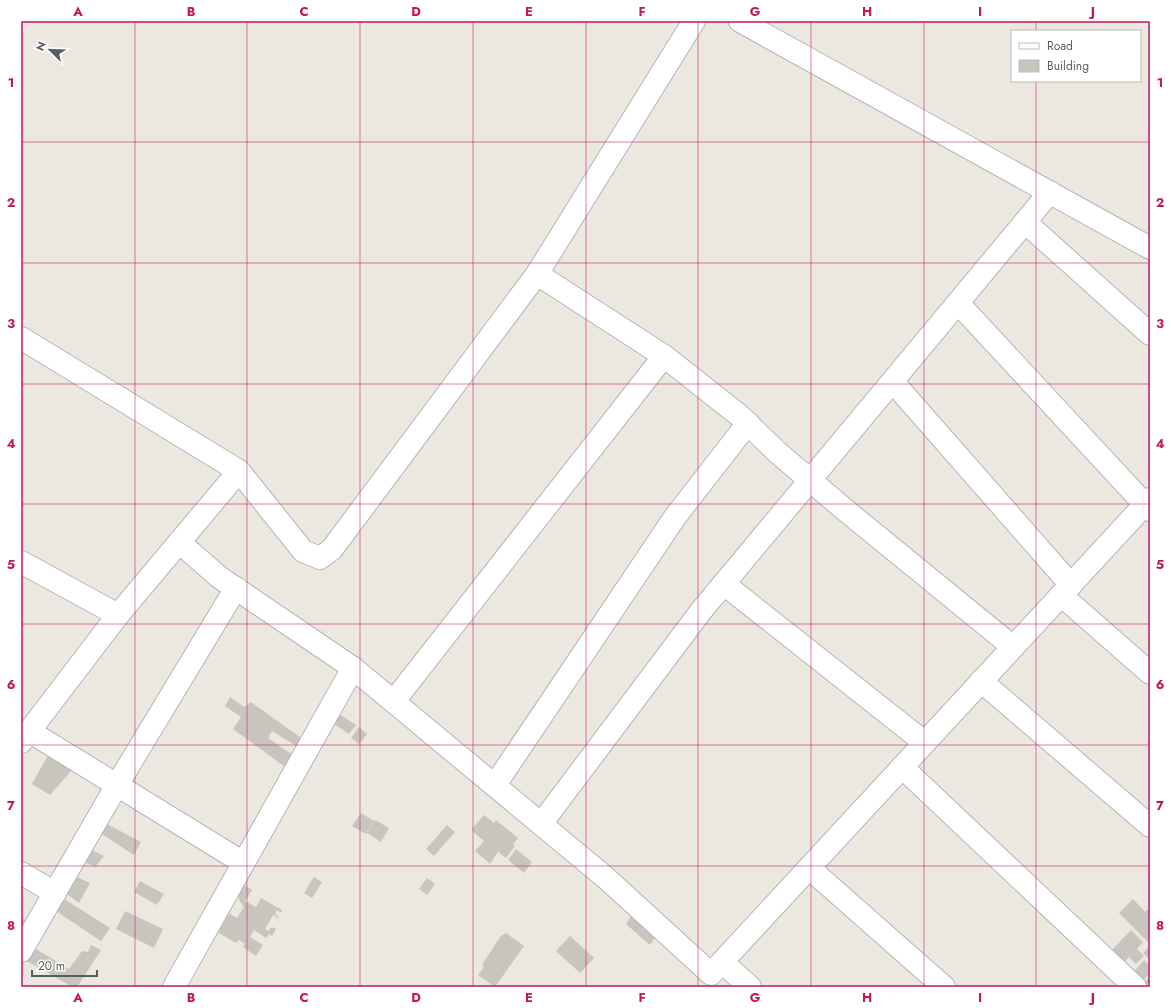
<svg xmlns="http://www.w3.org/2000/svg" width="1171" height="1008" font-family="Jost,sans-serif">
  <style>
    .building { fill: #c8c4be }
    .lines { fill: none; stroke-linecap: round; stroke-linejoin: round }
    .street-casing { stroke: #b2b6ba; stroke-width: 24 }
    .street { stroke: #fff; stroke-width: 22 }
    .grid { fill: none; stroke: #c2185b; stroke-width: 1; stroke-opacity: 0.55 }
    .neatline { fill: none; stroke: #c2185b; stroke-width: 1.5 }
    .grid-label { font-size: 13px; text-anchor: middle; font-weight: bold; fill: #c2185b }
  </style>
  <rect width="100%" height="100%" fill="#ece7df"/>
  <g class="building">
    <polygon points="230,697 244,707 251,702 304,740 301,749 272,731 268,738 297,758 288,769 233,729 241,717 225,706"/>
    <polygon points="341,715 356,725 349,734 334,724"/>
    <polygon points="359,727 367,734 359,744 351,738"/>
    <polygon points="47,757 60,757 72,770 50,795 32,784"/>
    <polygon points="361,813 374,821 366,834 352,826"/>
    <polygon points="484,815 494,823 496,820 518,838 513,844 515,846 506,858 498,852 490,864 475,851 484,841 471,830"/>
    <polygon points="375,820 389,828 381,842 367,833"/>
    <polygon points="107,824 141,842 134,855 102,834"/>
    <polygon points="447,825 455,832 434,856 426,849"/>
    <polygon points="90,849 104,856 95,867 83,861"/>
    <polygon points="516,849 532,862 524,873 508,860"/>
    <polygon points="75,876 90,883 79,903 67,894"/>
    <polygon points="314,877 322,882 312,898 304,893"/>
    <polygon points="427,878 435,884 427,895 419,889"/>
    <polygon points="140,881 164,894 157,905 134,892"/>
    <polygon points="244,885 252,890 245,901 256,907 261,898 282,910 281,913 277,910 275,914 279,917 278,918 273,915 265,929 268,931 272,927 276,929 272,936 269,934 266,938 254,930 250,937 263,945 256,956 243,947 245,944 239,940 236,943 219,933 221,920 230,914 237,918 244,907 239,900 239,888"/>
    <polygon points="61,897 110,928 101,941 53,909"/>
    <polygon points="1133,899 1145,912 1148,909 1150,911 1150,940 1148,942 1119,913"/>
    <polygon points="635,910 659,931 650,945 626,924"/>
    <polygon points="125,911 163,929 154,948 116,929"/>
    <polygon points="21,918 27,921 21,931"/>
    <polygon points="1131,930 1143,942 1137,949 1144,956 1136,964 1129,957 1122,964 1110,952"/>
    <polygon points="506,933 524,946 495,987 478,975 484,967 482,965 500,937"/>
    <polygon points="570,936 594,958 580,973 556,951"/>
    <polygon points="91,945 101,950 77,987 73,987 23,959 31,946 69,969 82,951 88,952"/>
    <polygon points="1150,946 1150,960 1143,953"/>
    <polygon points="1144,960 1150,966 1150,973 1141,983 1131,975"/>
    <polygon points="1150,976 1150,987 1145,982"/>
  </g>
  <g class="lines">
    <defs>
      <g id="street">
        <polyline points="740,21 1150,248"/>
        <polyline points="1025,222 1150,334"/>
        <polyline points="958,303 1150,510"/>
        <polyline points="21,338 239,471 303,551 320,558 332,549 537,274 694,21"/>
        <polyline points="664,356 740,416 777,452 844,509 1013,647"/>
        <polyline points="893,382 1071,585"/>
        <polyline points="179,542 219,577 353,668"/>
        <polyline points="21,562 118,615"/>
        <polyline points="724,584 924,742"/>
        <polyline points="1061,595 1150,673"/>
        <polyline points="981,681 1150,826"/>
        <polyline points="394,701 664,356 537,274"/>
        <polyline points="29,731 242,862"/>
        <polyline points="21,742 118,615 239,471"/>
        <polyline points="902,767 1135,987"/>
        <polyline points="495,785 675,517 748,423"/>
        <polyline points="541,824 701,611 1050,192"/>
        <polyline points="809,868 944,987"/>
        <polyline points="21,873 55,893"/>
        <polyline points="21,951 117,785 236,588"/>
        <polyline points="722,962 1150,499"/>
        <polyline points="174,987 353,668 606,878 711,974 722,962 750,987"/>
      </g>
    </defs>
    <use href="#street" class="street-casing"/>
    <use href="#street" class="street"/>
  </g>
  <path class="grid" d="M135 21V987M247 21V987M360 21V987M473 21V987M586 21V987M698 21V987M811 21V987M924 21V987M1036 21V31M1036 81V987M21 142H1150M21 263H1150M21 384H1150M21 504H1150M21 624H1150M21 745H1150M21 866H1150"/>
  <rect width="1171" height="1008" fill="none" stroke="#ffffff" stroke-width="44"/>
  <rect x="1011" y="30" width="130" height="52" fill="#ffffff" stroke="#bcbebf"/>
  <rect x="1019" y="43" width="20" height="6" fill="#ffffff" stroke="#bcbebf"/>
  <text x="1047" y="50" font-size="12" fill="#585d60">Road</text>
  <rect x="1019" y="60" width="20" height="12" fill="#c8c4be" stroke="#bcbebf"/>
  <text x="1047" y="70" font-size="12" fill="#585d60">Building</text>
  <g transform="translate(50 50) rotate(293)" stroke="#ffffff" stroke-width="3" paint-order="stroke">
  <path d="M0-3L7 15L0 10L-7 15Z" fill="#585d60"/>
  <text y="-6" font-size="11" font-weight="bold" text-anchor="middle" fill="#585d60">N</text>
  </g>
  <path d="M32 970v6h65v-6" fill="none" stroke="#585d60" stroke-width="2"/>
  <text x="38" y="970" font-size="12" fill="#585d60" stroke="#ffffff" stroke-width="3" paint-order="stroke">20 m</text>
  <rect x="22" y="22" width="1127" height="964" class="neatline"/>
  <g class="grid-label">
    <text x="78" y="16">A</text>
    <text x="191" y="16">B</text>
    <text x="304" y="16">C</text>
    <text x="416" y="16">D</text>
    <text x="529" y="16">E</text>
    <text x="642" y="16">F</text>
    <text x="755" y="16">G</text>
    <text x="867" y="16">H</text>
    <text x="980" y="16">I</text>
    <text x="1093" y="16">J</text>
    <text x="11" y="87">1</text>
    <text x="1160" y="87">1</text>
    <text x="11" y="207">2</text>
    <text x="1160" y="207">2</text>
    <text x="11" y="328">3</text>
    <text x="1160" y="328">3</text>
    <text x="11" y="448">4</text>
    <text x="1160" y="448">4</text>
    <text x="11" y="569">5</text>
    <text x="1160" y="569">5</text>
    <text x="11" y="689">6</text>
    <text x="1160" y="689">6</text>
    <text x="11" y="810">7</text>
    <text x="1160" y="810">7</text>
    <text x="11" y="930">8</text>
    <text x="1160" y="930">8</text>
    <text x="78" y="1002">A</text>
    <text x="191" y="1002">B</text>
    <text x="304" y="1002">C</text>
    <text x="416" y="1002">D</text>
    <text x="529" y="1002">E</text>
    <text x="642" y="1002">F</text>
    <text x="755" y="1002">G</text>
    <text x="867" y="1002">H</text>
    <text x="980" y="1002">I</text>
    <text x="1093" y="1002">J</text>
  </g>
</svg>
